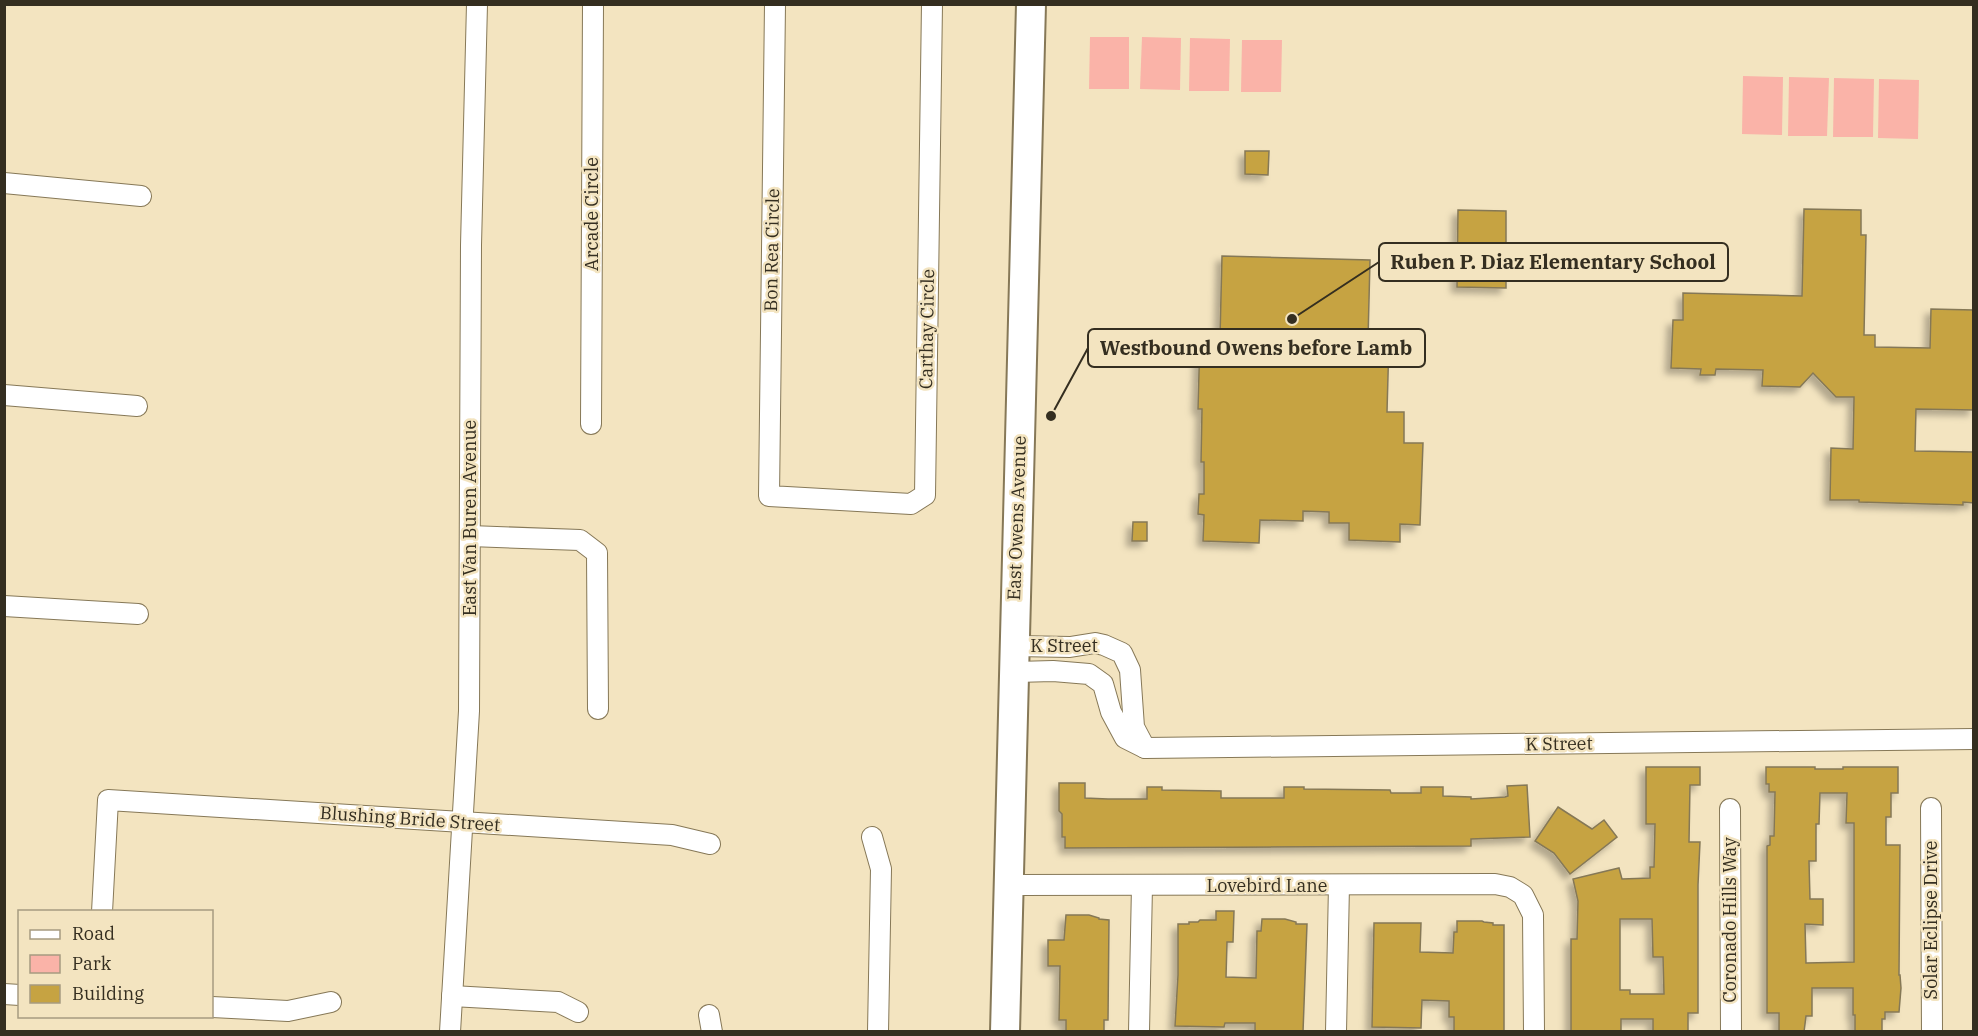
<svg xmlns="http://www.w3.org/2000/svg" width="1978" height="1036" font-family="'IBM Plex Serif',serif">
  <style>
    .green { fill: #fab3a8 }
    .building { fill: #c6a342; stroke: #857857; stroke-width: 1.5; fill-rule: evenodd; filter: url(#shadow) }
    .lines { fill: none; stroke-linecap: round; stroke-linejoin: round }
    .street-casing { stroke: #867857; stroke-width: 22 }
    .secondary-casing { stroke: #867857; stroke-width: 32 }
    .street { stroke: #fff; stroke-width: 20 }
    .secondary { stroke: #fff; stroke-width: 28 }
    .labels { text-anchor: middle; stroke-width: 5; stroke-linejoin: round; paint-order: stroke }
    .street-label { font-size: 18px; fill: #342e20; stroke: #f3e4c0 }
    .leader { fill: none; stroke: #342e20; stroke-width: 2 }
    .callout-dot { fill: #342e20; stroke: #f3e4c0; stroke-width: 2 }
    .callout { fill: #f3e4c0; stroke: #342e20; stroke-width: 2 }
    .callout-label { font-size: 20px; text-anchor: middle; font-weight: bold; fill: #342e20 }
  </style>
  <defs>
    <filter id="shadow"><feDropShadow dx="-5.5" dy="5.5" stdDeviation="3" flood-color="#0004"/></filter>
  </defs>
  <rect width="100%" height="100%" fill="#f3e4c0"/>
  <g class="green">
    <polygon points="1090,37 1129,37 1129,89 1089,89"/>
    <polygon points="1142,37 1181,38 1180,90 1140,89"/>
    <polygon points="1190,38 1230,39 1229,91 1189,91"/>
    <polygon points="1242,40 1282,40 1281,92 1241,92"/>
    <polygon points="1743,76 1783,77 1782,135 1742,134"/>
    <polygon points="1789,77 1829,78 1827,136 1788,136"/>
    <polygon points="1834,78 1874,79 1873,137 1833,137"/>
    <polygon points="1879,79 1919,80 1918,139 1878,138"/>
  </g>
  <g class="building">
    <polygon points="1245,151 1269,151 1268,175 1245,174"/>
    <polygon points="1804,209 1861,210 1861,235 1866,235 1864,335 1875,335 1875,347 1930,348 1931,309 1974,310 1974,410 1916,409 1915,451 1974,452 1974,503 1963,502 1963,505 1859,502 1859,500 1830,500 1831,448 1853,449 1854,397 1836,397 1813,373 1800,387 1762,386 1763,370 1716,369 1715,375 1700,375 1701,369 1671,368 1673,320 1683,320 1683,293 1802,296"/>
    <polygon points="1458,210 1506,211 1506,288 1457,287"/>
    <polygon points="1222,256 1370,260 1368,340 1389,340 1387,412 1404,412 1404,443 1423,443 1420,525 1400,524 1400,542 1349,540 1349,523 1329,523 1329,512 1303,511 1303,521 1260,520 1259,543 1203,541 1204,515 1198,514 1199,494 1204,494 1204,462 1201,462 1202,409 1198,409 1200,336 1220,336"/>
    <polygon points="1133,522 1147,522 1147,541 1132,541"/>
    <path d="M1646 767H1700V785H1690L1689 842H1700L1698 885V1013H1688V1032H1653V1019H1621V1032H1571V939H1577L1578 901 1573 879 1619 868 1622 879 1650 878V867H1654L1655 824H1646ZM1620 919H1652L1653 957H1663L1664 994H1630V990H1620Z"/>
    <path d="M1766 767H1815V769H1843V767H1898V793H1891V817H1886V845H1900L1899 975H1900L1901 988 1899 1012H1885V1019H1882V1032H1855V1015H1853V988H1812V1016H1806L1804 1032H1779V1013H1767V846L1770 845V836H1774L1775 792H1769V784H1766ZM1820 793H1847L1846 823H1854V962L1806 963 1805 924 1823 925V899H1810L1809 861H1816V824H1819Z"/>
    <polygon points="1059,783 1085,783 1085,798 1108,799 1147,799 1147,787 1162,787 1162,790 1221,791 1221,798 1284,798 1284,787 1304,787 1304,789 1390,790 1391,793 1421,793 1421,787 1443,787 1443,796 1471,797 1471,799 1505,797 1508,796 1507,786 1527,785 1530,837 1471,839 1471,846 1065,848 1065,837 1062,837 1062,814 1059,811"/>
    <polygon points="1558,807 1592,829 1604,820 1617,837 1570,874 1554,853 1535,841"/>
    <polygon points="1216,911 1234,911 1233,942 1227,942 1226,977 1256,978 1257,931 1261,931 1262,919 1285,919 1296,922 1296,924 1307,924 1303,1032 1255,1032 1255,1023 1225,1023 1224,1027 1175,1026 1178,975 1178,924 1189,924 1189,922 1198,922 1200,920 1216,920"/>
    <polygon points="1066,915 1089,915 1099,918 1099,919 1109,920 1108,1020 1104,1020 1104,1032 1066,1032 1066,1020 1059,1020 1060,966 1048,966 1048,940 1064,940"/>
    <polygon points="1457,921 1482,921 1484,922 1493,923 1493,925 1504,925 1504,1032 1454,1032 1454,1017 1449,1017 1449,1001 1422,1000 1421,1028 1372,1027 1374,923 1421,923 1420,952 1453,953 1454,932 1457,932"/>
  </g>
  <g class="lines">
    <defs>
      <g id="street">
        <polyline points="775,4 769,496 911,504 925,495 932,4"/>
        <polyline points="4,183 141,196"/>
        <polyline points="4,395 137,406"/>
        <polyline points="591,424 593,4"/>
        <polyline points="470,536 580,540 597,553 598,709"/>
        <polyline points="4,606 138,614"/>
        <polyline points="1014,646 1070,647 1095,643 1104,645 1122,653 1130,670 1134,727 1145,748"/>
        <polyline points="1013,672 1053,671 1089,674 1103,684 1111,712 1125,738 1145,748 1974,739"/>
        <polyline points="1931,808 1932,1032"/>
        <polyline points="1730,809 1731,1032"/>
        <polyline points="872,837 881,869 878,1032"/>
        <polyline points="1008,885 1495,884 1510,887 1523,895 1533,915 1534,1032"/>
        <polyline points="102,912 108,800 672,835 710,844"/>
        <polyline points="4,994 20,995"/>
        <polyline points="452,996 558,1002 578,1012"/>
        <polyline points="212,1007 288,1011 331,1002"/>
        <polyline points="709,1015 712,1032"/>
        <polyline points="450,1032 469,711 471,245 477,4"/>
        <polyline points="1139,1032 1142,886"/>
        <polyline points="1336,1032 1339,885"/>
      </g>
      <polyline id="secondary" points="1005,1032 1031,4"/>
    </defs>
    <use href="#street" class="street-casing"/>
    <use href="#secondary" class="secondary-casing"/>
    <use href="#street" class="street"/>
    <use href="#secondary" class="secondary"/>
  </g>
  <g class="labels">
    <g class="street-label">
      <text transform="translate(592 214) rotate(-90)" y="6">Arcade Circle</text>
      <text transform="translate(772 250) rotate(-89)" y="6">Bon Rea Circle</text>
      <text transform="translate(927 329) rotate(-89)" y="6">Carthay Circle</text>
      <text transform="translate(470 518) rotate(-90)" y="6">East Van Buren Avenue</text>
      <text transform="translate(1017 518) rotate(-88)" y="6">East Owens Avenue</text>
      <text x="1064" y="652">K Street</text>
      <text transform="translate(1559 744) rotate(-1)" y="6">K Street</text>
      <text transform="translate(410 819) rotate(4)" y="6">Blushing Bride Street</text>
      <text x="1267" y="892">Lovebird Lane</text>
      <text transform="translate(1730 920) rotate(-90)" y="6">Coronado Hills Way</text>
      <text transform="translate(1931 920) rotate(-90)" y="6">Solar Eclipse Drive</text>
    </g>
  </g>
  <path class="leader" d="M1292 319L1379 262M1051 416L1088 348"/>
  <g class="callout-dot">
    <circle cx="1292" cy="319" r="6"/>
    <circle cx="1051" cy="416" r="6"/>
  </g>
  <g class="callout">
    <rect x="1379" y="243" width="349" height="38" rx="6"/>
    <rect x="1088" y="329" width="337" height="38" rx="6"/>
  </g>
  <g class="callout-label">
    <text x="1553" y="269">Ruben P. Diaz Elementary School</text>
    <text x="1256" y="355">Westbound Owens before Lamb</text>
  </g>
  <rect width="1978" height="1036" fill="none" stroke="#342e20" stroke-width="12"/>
  <rect x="18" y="910" width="195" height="108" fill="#f3e4c0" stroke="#a79b80" stroke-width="1.5"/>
  <rect x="30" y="930" width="30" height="9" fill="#ffffff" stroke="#a79b80" stroke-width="1.5"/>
  <text x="72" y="940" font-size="18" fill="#342e20">Road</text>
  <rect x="30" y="955" width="30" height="18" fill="#fab3a8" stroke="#a79b80" stroke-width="1.5"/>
  <text x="72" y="970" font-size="18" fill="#342e20">Park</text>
  <rect x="30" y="985" width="30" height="18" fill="#c6a342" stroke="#a79b80" stroke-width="1.5"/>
  <text x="72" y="1000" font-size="18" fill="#342e20">Building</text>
</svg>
